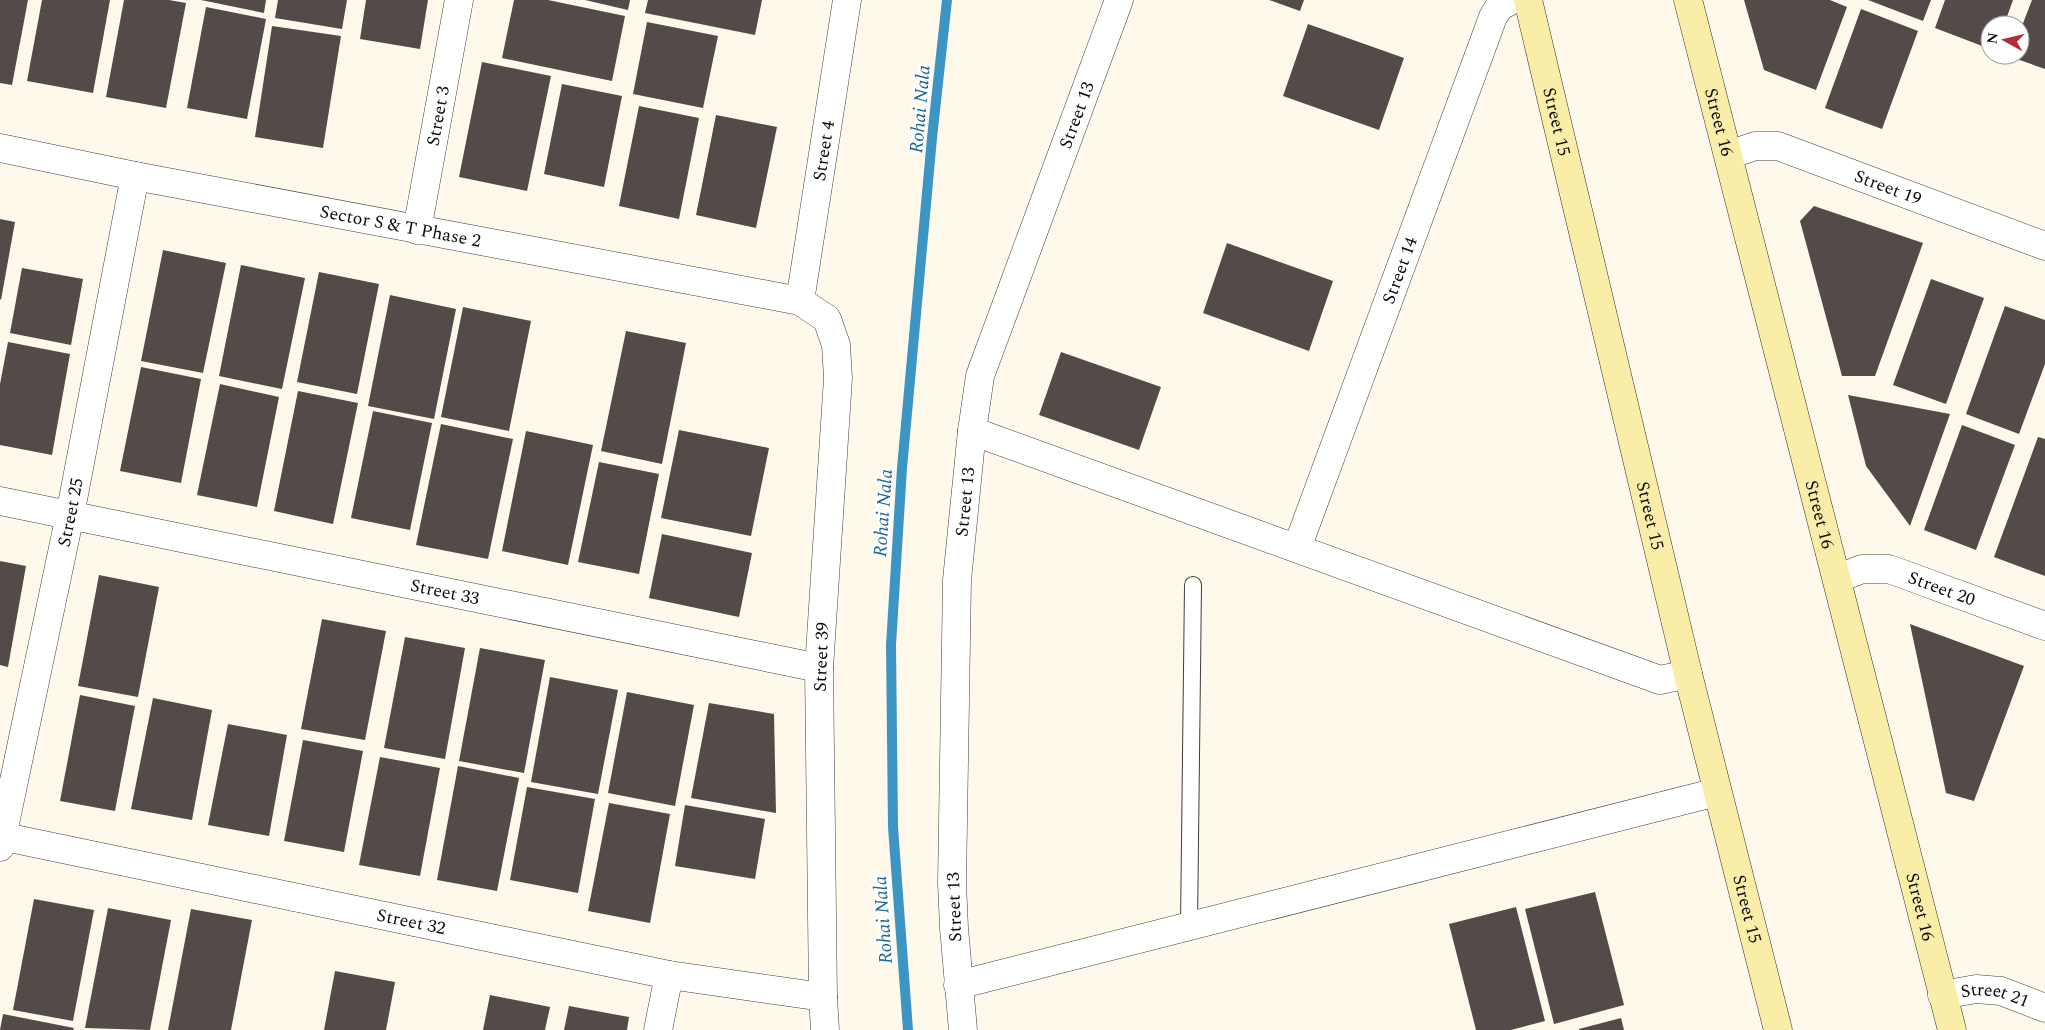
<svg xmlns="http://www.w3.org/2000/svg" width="2045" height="1030" font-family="Spectral,serif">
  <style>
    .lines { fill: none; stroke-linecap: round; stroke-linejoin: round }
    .stream { stroke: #3d95c4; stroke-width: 10 }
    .building { fill: #524b48 }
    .lane-casing { stroke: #3e3e3e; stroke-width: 18 }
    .street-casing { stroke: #3e3e3e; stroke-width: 29 }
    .secondary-casing { stroke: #2d2d2d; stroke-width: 29 }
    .lane { stroke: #fff; stroke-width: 16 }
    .street { stroke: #fff; stroke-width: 28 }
    .secondary { stroke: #faeda8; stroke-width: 28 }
    .labels { text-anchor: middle; stroke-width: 5; stroke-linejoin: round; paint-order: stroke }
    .street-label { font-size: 18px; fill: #0b0b0b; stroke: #fff }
    .water-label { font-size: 19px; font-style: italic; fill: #1d6693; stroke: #fff }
  </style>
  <rect width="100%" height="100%" fill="#fef9ea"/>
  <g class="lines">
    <polyline class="stream" points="908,1030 893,827 891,645 902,468 932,138 947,0"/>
  </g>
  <g class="building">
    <polygon points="0,0 28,0 12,85 0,83"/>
    <polygon points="42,0 110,0 93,93 27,81"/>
    <polygon points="124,0 169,0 186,3 166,108 106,97"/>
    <polygon points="201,0 266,0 264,13"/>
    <polygon points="278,0 347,0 342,29 275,18"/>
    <polygon points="366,0 428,0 420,49 360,39"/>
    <polygon points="514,0 548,0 625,16 612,81 502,58"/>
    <polygon points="585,0 630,0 628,10"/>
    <polygon points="648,0 762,0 755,35 645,13"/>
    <polygon points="1269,0 1304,0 1300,11"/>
    <polygon points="1744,0 1830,0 1847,7 1816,90 1764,70"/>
    <polygon points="1868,0 1931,0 1923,21"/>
    <polygon points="1945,0 2013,0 2004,25 1990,25 1990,49 1935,28"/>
    <polygon points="2032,0 2045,0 2045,69 2011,57 2011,55 2020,55 2020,31"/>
    <polygon points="206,7 266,19 247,119 187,108"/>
    <polygon points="1861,9 1918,31 1882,129 1825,108"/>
    <polygon points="647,22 718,36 703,108 633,94"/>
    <polygon points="1308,24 1404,58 1379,130 1283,96"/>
    <polygon points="272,26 341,36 323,148 255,137"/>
    <polygon points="482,62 551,76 527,191 459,177"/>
    <polygon points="562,84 622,96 604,187 544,174"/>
    <polygon points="639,106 699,118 679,219 619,206"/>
    <polygon points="716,115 777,127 756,228 696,215"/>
    <polygon points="1814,206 1923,243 1875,376 1842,376 1800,221"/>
    <polygon points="0,219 15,222 1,300 0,299"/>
    <polygon points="1227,243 1333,281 1309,351 1203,313"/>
    <polygon points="163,250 226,263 203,373 141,361"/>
    <polygon points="241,265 305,278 282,389 219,376"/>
    <polygon points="22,268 83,279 71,345 10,333"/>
    <polygon points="319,272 379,284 357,394 297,382"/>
    <polygon points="1931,279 1984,298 1946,404 1893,385"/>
    <polygon points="390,295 456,309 434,419 368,406"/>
    <polygon points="2005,306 2045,320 2045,364 2019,434 1966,414"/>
    <polygon points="463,307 531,321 509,431 441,417"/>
    <polygon points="626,331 686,343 662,464 601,451"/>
    <polygon points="8,342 70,354 52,455 0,445 0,384"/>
    <polygon points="1061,352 1161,387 1139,450 1039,415"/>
    <polygon points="141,367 201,379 181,483 120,471"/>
    <polygon points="220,384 279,397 257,507 197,495"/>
    <polygon points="298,391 358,403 333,524 274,511"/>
    <polygon points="1848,395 1950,414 1910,526 1866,466"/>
    <polygon points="373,411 432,423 410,530 351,518"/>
    <polygon points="441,424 513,439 488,559 416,545"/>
    <polygon points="1962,425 2015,445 1976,550 1924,530"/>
    <polygon points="679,430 769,448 751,536 661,518"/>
    <polygon points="526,431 593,445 568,565 502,551"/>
    <polygon points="2038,437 2045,439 2045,576 1994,557"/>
    <polygon points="599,462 659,474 639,574 578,562"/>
    <polygon points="662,534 752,553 739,617 649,598"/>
    <polygon points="0,561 26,566 8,667 0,665"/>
    <polygon points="99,575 159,587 138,697 78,686"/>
    <polygon points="322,619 386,631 365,740 301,729"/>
    <polygon points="1910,624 2024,666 1974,801 1946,793"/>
    <polygon points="405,637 465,648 445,759 384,748"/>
    <polygon points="480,648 545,660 524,773 459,761"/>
    <polygon points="550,677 618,690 598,794 531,782"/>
    <polygon points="627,692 694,705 675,806 608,793"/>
    <polygon points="80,695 135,706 115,811 60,801"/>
    <polygon points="153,698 212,710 192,820 131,809"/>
    <polygon points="709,703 774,714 776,813 691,798"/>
    <polygon points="228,724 287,735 269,836 208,825"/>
    <polygon points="303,740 363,751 344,852 284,841"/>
    <polygon points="380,757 440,768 420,876 359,865"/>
    <polygon points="458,766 519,778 497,891 437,880"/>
    <polygon points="527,787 595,799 578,893 510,880"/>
    <polygon points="609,803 670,814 650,923 588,911"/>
    <polygon points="685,805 765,819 755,879 675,866"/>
    <polygon points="1595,892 1624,1005 1554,1024 1525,909"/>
    <polygon points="34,899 94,910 73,1021 13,1010"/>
    <polygon points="1516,907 1545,1021 1511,1030 1476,1030 1449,924"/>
    <polygon points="108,908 171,920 150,1030 85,1028"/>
    <polygon points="191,909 252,920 231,1030 168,1030"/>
    <polygon points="335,971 395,982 386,1030 324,1030"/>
    <polygon points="490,995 550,1007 545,1030 483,1030"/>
    <polygon points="569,1006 629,1017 627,1030 564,1030"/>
    <polygon points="3,1014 74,1028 73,1030 0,1030"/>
    <polygon points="1621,1018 1624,1030 1579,1030 1579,1029"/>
  </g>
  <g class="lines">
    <defs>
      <polyline id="lane" points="1189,927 1193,585"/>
      <g id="street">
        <path id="s1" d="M0 148 135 176 800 301 827 319 836 345 838 378 819 668 823 997 825 1030"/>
        <path id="s2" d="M1729 155 1755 146H1778L2045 246"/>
        <path id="s3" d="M417 230 459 0"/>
        <path id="s4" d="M800 301 847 0"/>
        <polyline points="972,431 1660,680 1688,674"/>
        <path id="s5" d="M0 501 819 668"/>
        <path id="s6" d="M1297 548 1493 17 1499 7 1512 0"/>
        <path id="s7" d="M1837 579 1862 569H1889L2045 626"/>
        <path id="s8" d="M0 836 669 975 823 997"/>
        <path id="s9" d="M0 847 70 515 135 176"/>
        <polyline points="958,985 1717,792"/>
        <path id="s10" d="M1942 995 1976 989 2001 991 2045 1008"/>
        <polyline points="658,1030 669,975"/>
        <path id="s11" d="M963 1030 954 928 952 883 957 580 972 431 980 376 1119 0"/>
      </g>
      <g id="secondary">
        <path id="s12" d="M1528 0 1688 674 1778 1030"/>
        <path id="s13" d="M1688 0 1952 1030"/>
      </g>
    </defs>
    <use href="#lane" class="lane-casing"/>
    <use href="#street" class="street-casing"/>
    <use href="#secondary" class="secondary-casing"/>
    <use href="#lane" class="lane"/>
    <use href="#street" class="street"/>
    <use href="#secondary" class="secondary"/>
  </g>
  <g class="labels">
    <g class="street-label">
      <text dy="6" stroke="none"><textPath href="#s3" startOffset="116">Street 3</textPath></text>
      <text dy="6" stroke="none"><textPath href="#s11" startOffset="934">Street 13</textPath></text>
      <text dy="6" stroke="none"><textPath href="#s12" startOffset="125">Street 15</textPath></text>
      <text dy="6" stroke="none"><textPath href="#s13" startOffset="126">Street 16</textPath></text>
      <text dy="6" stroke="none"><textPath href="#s4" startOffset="152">Street 4</textPath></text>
      <text dy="6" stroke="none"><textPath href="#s2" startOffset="168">Street 19</textPath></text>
      <text dy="6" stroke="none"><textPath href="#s1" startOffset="408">Sector S &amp; T Phase 2</textPath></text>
      <text dy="6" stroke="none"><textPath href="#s6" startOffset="296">Street 14</textPath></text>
      <text dy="6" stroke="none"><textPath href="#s11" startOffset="529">Street 13</textPath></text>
      <text dy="6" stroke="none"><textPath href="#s9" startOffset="342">Street 25</textPath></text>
      <text dy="6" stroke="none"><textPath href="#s13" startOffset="531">Street 16</textPath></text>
      <text dy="6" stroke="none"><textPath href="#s12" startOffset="530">Street 15</textPath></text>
      <text dy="6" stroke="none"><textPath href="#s7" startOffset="110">Street 20</textPath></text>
      <text dy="6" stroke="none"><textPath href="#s5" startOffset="454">Street 33</textPath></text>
      <text transform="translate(821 657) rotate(-88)" y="6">Street 39</text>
      <text transform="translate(954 907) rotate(-92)" y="6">Street 13</text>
      <text dy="6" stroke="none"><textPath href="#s13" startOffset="936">Street 16</textPath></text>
      <text dy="6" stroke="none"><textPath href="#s12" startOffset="935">Street 15</textPath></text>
      <text dy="6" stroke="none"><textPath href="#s8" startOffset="420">Street 32</textPath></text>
      <text dy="6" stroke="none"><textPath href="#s10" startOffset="54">Street 21</textPath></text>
    </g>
    <g class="water-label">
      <text transform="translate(919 109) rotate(-85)" y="7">Rohai Nala</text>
      <text transform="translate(882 513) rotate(-86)" y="7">Rohai Nala</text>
      <text transform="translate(882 920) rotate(-94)" y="7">Rohai Nala</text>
    </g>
  </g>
  <g transform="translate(2005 40) rotate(278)"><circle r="24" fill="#ffffff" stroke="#9d9d9d"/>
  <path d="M0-4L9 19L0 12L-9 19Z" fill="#b12c39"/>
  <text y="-8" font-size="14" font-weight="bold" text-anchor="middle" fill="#0b0b0b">N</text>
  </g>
</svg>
